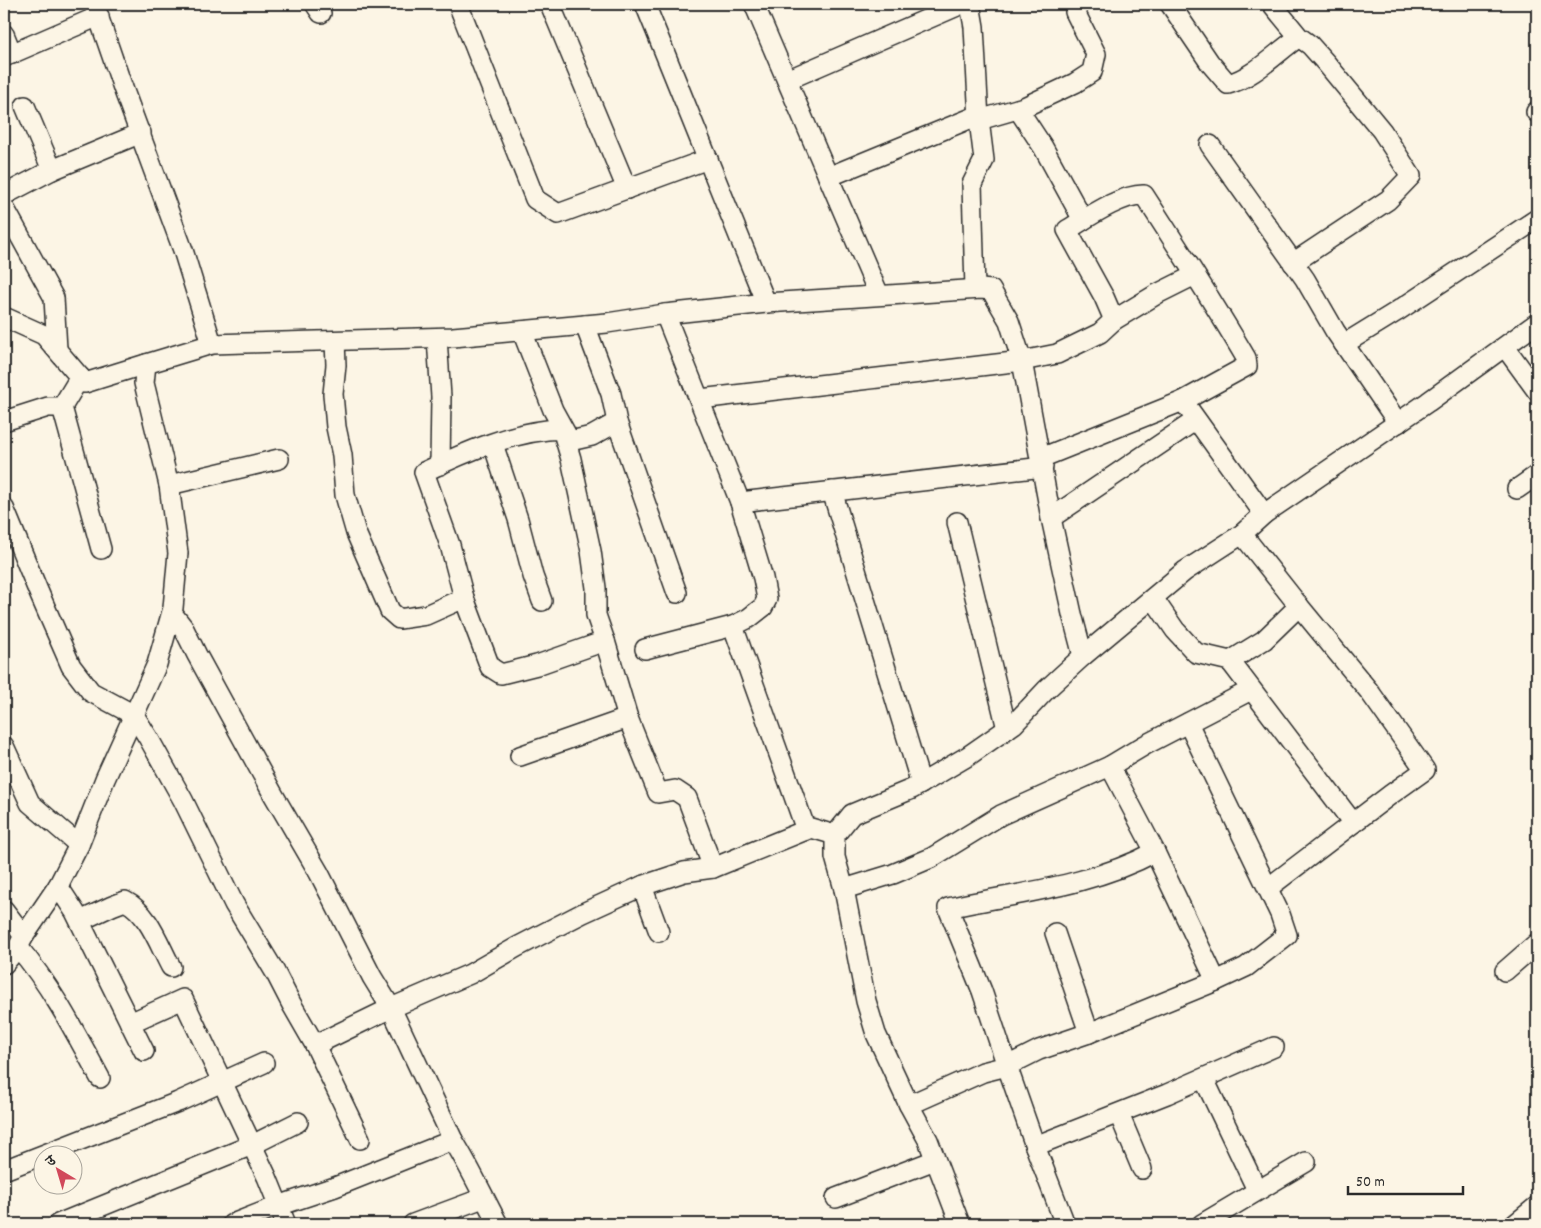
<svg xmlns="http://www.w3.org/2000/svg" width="1541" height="1228" font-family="Dekko,'Playpen Sans Deva',sans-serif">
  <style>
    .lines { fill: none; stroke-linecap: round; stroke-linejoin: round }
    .minor-casing { stroke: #2b2b2b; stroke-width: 22 }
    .minor { stroke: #fcf5e5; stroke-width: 19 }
  </style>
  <rect width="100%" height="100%" fill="#fcf5e5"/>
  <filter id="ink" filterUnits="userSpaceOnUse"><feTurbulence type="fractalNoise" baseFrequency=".02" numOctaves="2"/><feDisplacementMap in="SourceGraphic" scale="10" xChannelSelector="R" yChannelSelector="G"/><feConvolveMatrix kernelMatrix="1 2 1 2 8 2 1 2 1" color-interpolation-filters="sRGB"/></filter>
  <g filter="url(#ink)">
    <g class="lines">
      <defs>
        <g id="minor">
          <polyline points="94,4 123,88 183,250 212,344"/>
          <polyline points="315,4 321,13"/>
          <polyline points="458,4 535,199 558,214 708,159"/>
          <polyline points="550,4 627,189"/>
          <polyline points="645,4 766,303"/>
          <polyline points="754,4 879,295"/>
          <polyline points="970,4 974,27 979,120 984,160 972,184 975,289"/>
          <path d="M1170 4 1210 63 1228 84C1253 78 1277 52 1299 37"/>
          <polyline points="1272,4 1299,37 1310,45 1326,63 1382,131 1411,176 1388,200 1293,263"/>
          <polyline points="4,34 12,54"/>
          <polyline points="4,57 99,16"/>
          <polyline points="787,80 962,4"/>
          <polyline points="25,106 52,170"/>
          <polyline points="1018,109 1043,147 1083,220"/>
          <polyline points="1536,112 1537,111"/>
          <polyline points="979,120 1024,107 1075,83 1092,72 1096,54 1075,12"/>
          <polyline points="1210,145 1305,279 1335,331 1398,423"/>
          <polyline points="828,177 979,115"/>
          <polyline points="4,195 52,170 141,133"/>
          <polyline points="4,207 54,298 57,349"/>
          <path d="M1195 275 1157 294 1114 320 1104 297 1067 230C1087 218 1121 194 1144 195 1179 249 1214 303 1246 358L1247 366 1183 401 1264 514"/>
          <polyline points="4,317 44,335 85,383 146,364"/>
          <polyline points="585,325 611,394 617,422 677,593"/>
          <polyline points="522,331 553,410 570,441 592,436 617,422"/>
          <polyline points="437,338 441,397 440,465"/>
          <polyline points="335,341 336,365 333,394 336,427 342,455 345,495 356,533 390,611 399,619 426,615 464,598 490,667 501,674 537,665 605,641 628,718 658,793 675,790 687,798 713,868"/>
          <polyline points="1344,344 1396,312 1537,219"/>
          <polyline points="1505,347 1537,391"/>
          <polyline points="700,399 1022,361 1057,354 1100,333 1114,320"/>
          <polyline points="62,407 101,549"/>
          <polyline points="4,421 48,407 62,407 80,377"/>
          <polyline points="493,444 518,519 533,576 542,601"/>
          <polyline points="1041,458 1183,401"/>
          <polyline points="169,485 279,459"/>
          <polyline points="1517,489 1537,475"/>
          <polyline points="832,491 921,784"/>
          <polyline points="740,502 1043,467"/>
          <polyline points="4,508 39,593 71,666 91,692 134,715 149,739 183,800 234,904 275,972 292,1005 315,1045 360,1139"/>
          <polyline points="1051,518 1196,420"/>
          <polyline points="957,522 1007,729"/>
          <path d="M464 598 450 545 424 472C465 452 516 430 562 429L571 459 591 551 596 588V615L605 641"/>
          <polyline points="1153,598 1175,630 1196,653 1230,661 1264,640 1299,606 1242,534"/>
          <polyline points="172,613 183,627 197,655 273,794 319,873 372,977 391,1008 453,1140"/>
          <polyline points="733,626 806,830"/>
          <polyline points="645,649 733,626 749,618 763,607 767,599 763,578 740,502 665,314"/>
          <polyline points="1230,661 1353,823"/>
          <polyline points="4,746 30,803 79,845"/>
          <polyline points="520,756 628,718"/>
          <polyline points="1110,766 1153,848 1216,981"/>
          <polyline points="58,886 75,912 144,1051"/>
          <polyline points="642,886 659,932"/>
          <polyline points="1268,888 1390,795 1425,770 1369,691 1299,606"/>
          <polyline points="844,889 893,874 931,858 1001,815 1110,766 1145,745 1251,690"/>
          <polyline points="4,910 24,936"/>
          <path d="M80 921 112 906 125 901C149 913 159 945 171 967"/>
          <polyline points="1055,933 1089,1033"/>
          <path d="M18 947C52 987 75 1032 100 1078"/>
          <polyline points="4,964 18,947 24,936 58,886 79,845 105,779 157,664 173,608 178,553 169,485 144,383 146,364 212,344 453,337 607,323 665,314 766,303 981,289 991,290 1009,321 1022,361 1051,518 1072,614 1083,656"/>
          <polyline points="1505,971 1537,943"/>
          <polyline points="130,1023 183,999 267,1177 286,1224"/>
          <polyline points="315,1045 391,1008 470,974 517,947 583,913 642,886 684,872 713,868 811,828 835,835"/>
          <polyline points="1204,1079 1257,1190"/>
          <path d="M909 1105 983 1072 1007 1066 982 991 948 908C1017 893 1092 886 1155 852"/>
          <polyline points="1119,1114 1142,1169"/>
          <polyline points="1035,1146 1007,1066 1039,1050 1089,1033 1216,981 1246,967 1287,935 1280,914 1188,723"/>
          <polyline points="4,1170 178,1102 264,1063"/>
          <polyline points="836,1198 935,1160"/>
          <polyline points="58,1224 252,1145 298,1122"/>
          <path d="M232 1224 278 1206 335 1187 453 1140C470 1167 483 1196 498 1224"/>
          <polyline points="413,1224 483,1198"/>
          <polyline points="960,1224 928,1140 909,1105 876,1034 866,1001 844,889 835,857 835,835 852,814 912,789 968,756 1014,724 1047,689 1083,656 1185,571 1242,534 1264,514 1428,402 1537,323"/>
          <polyline points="1065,1224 1035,1146 1167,1094 1274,1047"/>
          <polyline points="1202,1224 1306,1162"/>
          <polyline points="1515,1224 1537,1206"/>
        </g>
      </defs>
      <use href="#minor" class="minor-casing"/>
      <use href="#minor" class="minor"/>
    </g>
  </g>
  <rect width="1541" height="1228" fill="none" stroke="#fcf5e5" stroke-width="20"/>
  <rect x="10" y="10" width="1521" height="1208" fill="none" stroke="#2b2b2b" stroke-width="2" filter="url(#ink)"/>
  <g transform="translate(58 1170) rotate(322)"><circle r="24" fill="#fcf5e5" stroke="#a8a49b"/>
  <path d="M0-4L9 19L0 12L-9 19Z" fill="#d1495b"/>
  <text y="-8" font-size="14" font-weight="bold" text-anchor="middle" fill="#2b2b2b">उ</text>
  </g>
  <path d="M1348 1186v8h115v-8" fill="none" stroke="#2b2b2b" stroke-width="2.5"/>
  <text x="1356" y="1186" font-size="15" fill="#2b2b2b" stroke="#fcf5e5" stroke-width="4" paint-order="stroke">50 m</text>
</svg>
